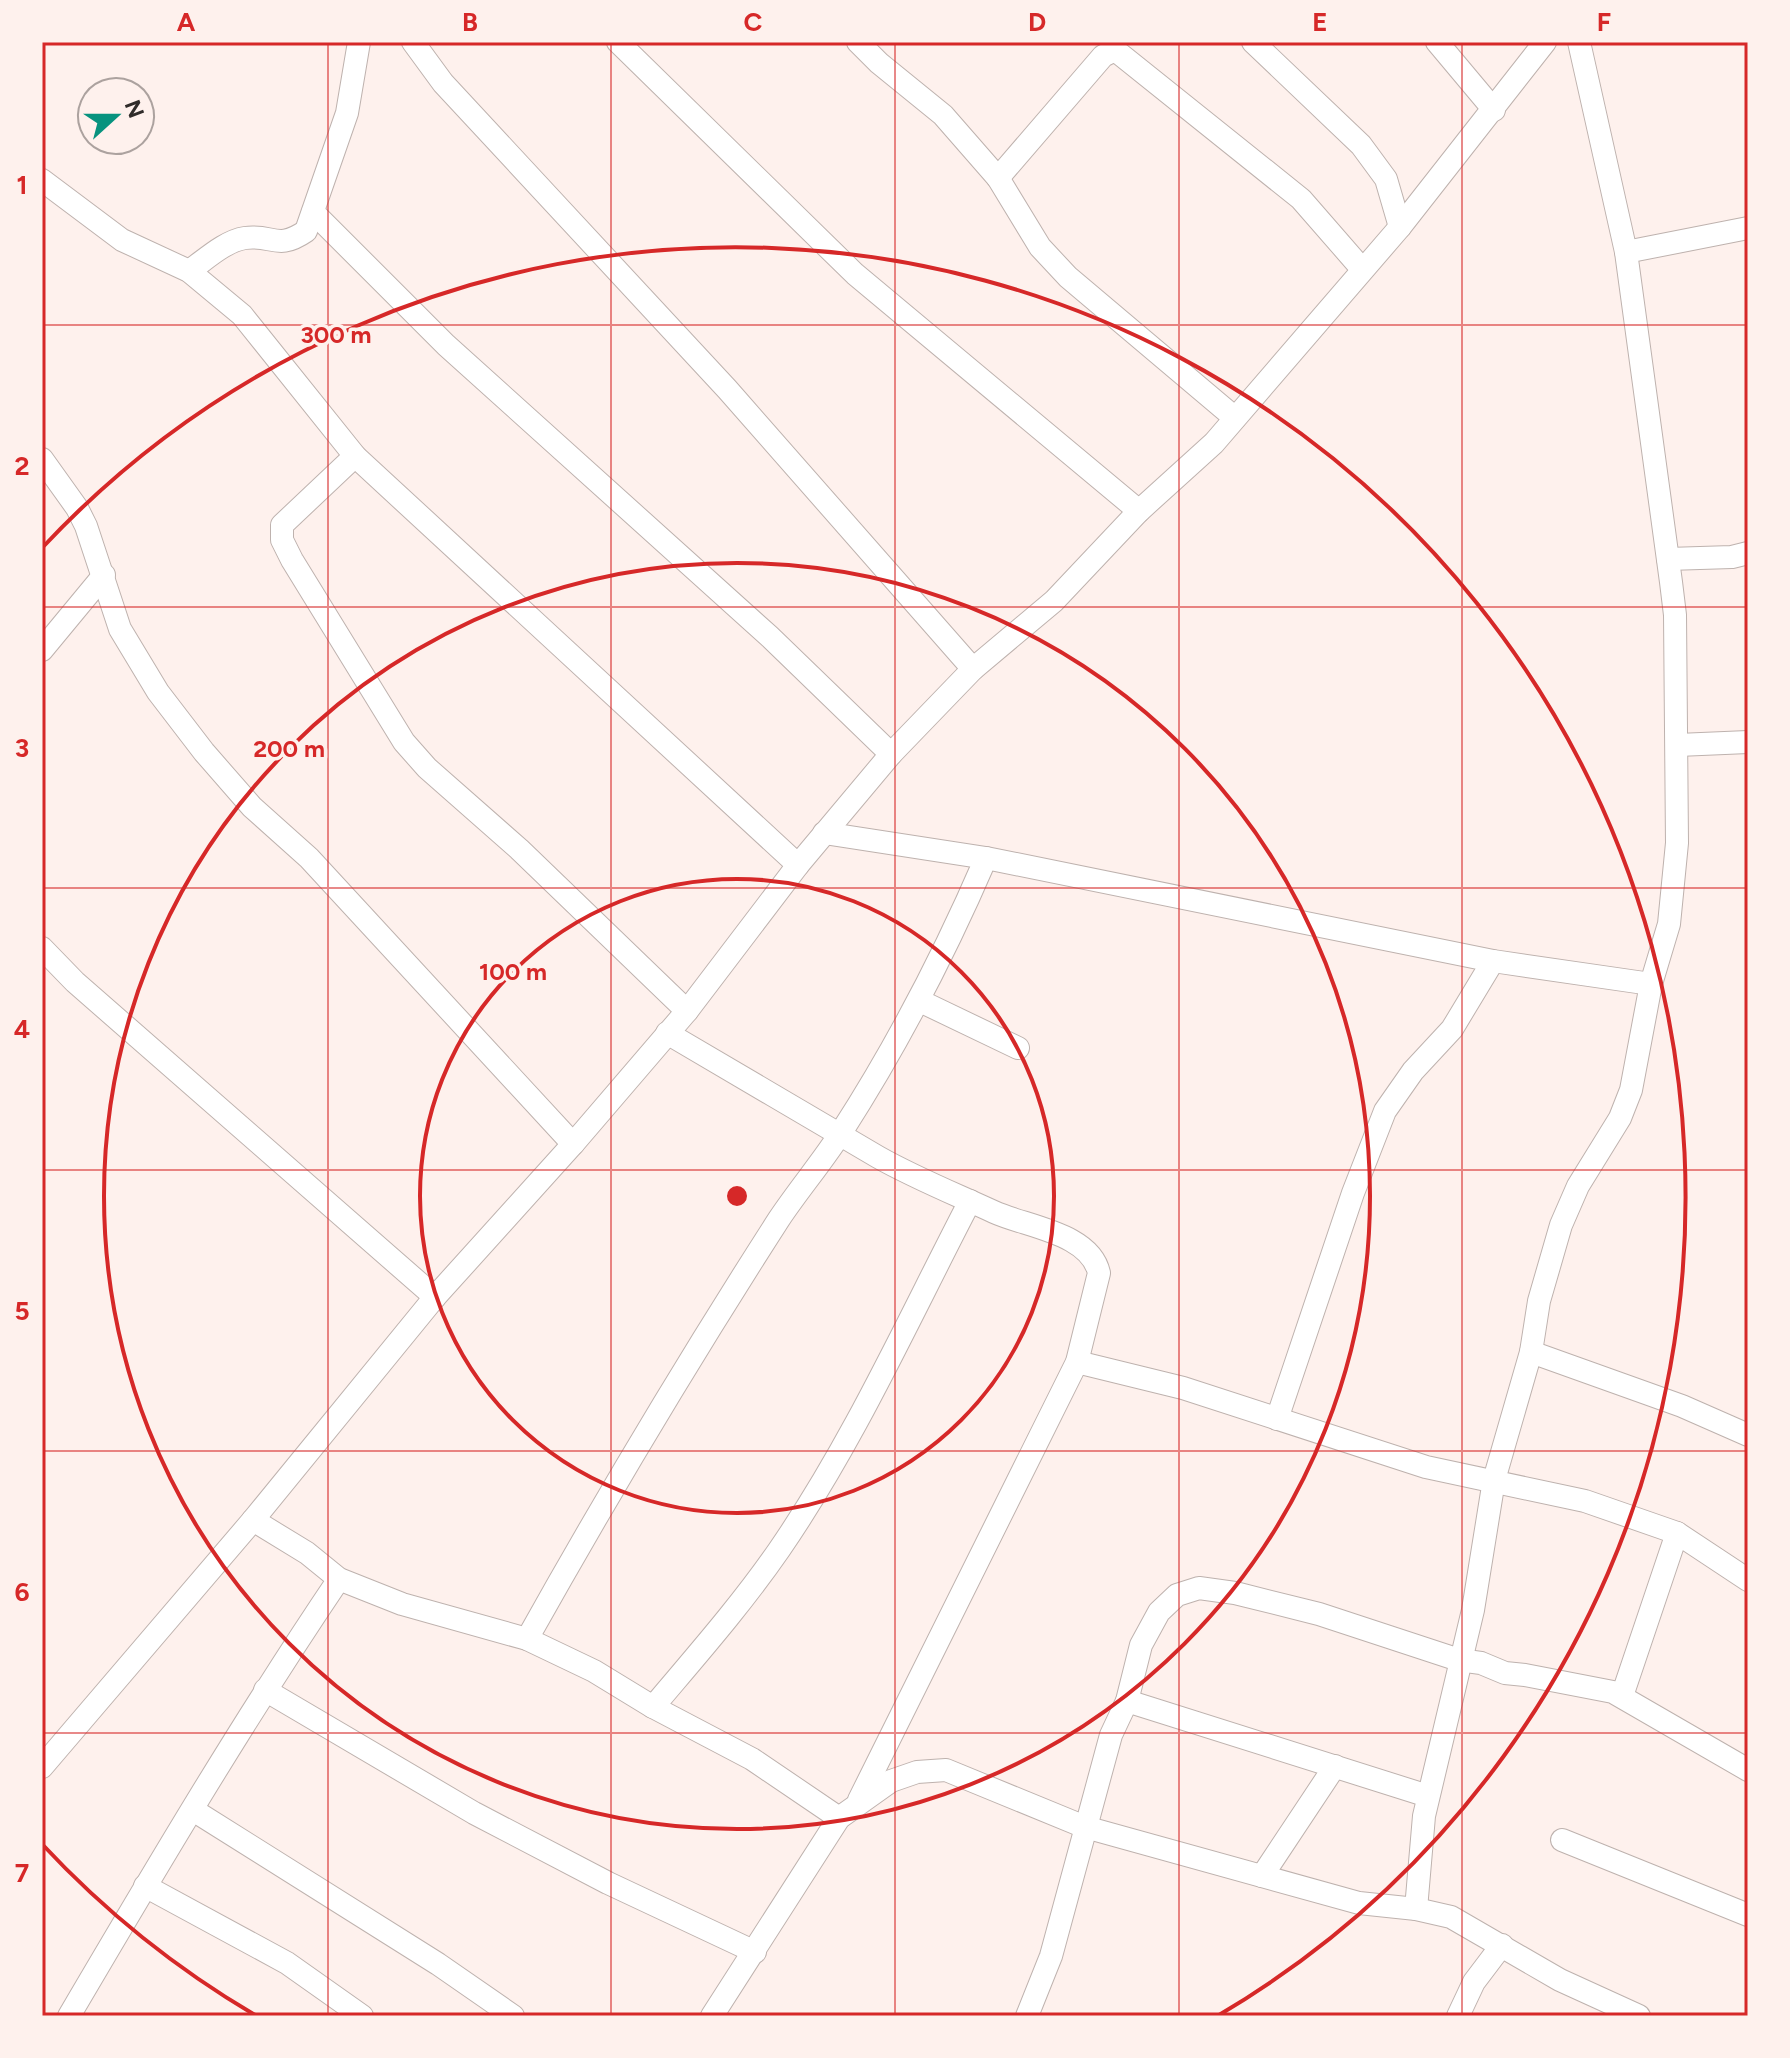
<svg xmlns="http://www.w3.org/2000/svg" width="1790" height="2058" font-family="Figtree,sans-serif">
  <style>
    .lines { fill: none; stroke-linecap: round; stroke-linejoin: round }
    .minor-casing { stroke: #beb2ae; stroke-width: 24 }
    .minor { stroke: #fff; stroke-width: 22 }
    .grid { fill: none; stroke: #d62828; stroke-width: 2; stroke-opacity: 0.55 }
    .ring { fill: none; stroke: #d62828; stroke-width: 4 }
    .centre { fill: #d62828; stroke: #fef1ed; stroke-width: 4 }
    .ring-label { font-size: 24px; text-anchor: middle; font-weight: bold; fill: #d62828; stroke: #fef1ed; stroke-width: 7; stroke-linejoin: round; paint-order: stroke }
    .neatline { fill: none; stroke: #d62828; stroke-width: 3 }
    .grid-label { font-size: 26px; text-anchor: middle; font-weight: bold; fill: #d62828 }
  </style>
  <rect width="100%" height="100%" fill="#fef1ed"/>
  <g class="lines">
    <defs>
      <g id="minor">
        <polyline points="413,42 443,83 727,389 973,669"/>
        <polyline points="618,42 855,274 1139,511"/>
        <polyline points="858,42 879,63 943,115 998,178 1040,247 1068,277 1235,418"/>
        <polyline points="1253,42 1361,145 1386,179 1400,227"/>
        <polyline points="1437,42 1494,110"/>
        <polyline points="998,178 1103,56 1115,50 1301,199 1362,269"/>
        <polyline points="42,180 122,240 189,271 242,315 355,456 798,865"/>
        <polyline points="313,212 446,345 769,636 891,754"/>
        <polyline points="1626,252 1748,228"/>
        <path d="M189 271C205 260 225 241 245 238 273 234 277 251 306 231L347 113 359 42"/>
        <polyline points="355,456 282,525 282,540 292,560 404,742 427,768 519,849 687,1011"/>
        <polyline points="42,459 77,508 86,526 120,629 158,692 204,752 252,807 309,858 573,1144"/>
        <polyline points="1668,559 1732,557 1748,553"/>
        <polyline points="42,650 104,575"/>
        <polyline points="1678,745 1748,742"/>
        <polyline points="824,833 986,858 1493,961 1651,984"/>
        <polyline points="42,948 75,982 435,1297"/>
        <polyline points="920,1001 1018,1048"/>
        <path d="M667 1033C738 1074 807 1116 878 1157 915 1178 955 1194 994 1212 1027 1227 1090 1233 1099 1273L1077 1362 859 1800"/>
        <polyline points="1531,1352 1682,1406 1748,1435"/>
        <polyline points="1077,1362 1183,1388 1426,1467 1585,1501 1677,1533"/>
        <polyline points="1277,1419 1353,1193 1385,1111 1413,1071 1452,1029 1493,961"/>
        <polyline points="253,1520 307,1553 339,1579 402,1604 527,1639 594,1671 653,1707 752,1759 839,1818"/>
        <path d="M527 1639C607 1496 691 1356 779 1219 799 1189 823 1161 842 1131 898 1044 945 953 986 858"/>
        <polyline points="265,1690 474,1813 608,1883 755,1952"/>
        <polyline points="1622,1696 1677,1533 1748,1580"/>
        <polyline points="1127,1701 1428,1796"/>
        <path d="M653 1707C696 1656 741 1605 779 1550 854 1441 909 1318 970 1201"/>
        <polyline points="42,1767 253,1520 435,1297 573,1144 687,1011 798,865 891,754 973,669 1054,601 1139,511 1214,443 1400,227 1545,42"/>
        <polyline points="193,1810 438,1964 513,2016"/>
        <polyline points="1562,1840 1748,1915"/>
        <polyline points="1262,1876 1335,1766"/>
        <polyline points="145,1886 287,1963 362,2016"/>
        <polyline points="1416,1909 1424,1816 1473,1610 1494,1480 1531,1352 1539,1301 1561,1225 1578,1186 1620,1118 1631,1090 1651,984 1669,924 1677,843 1675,615 1671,582 1626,252 1579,42"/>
        <path d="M69 2016C156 1868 243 1721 339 1579"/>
        <polyline points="712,2016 839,1818 891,1781 917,1772 946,1770 1085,1827 1359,1903 1416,1909 1451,1917 1560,1980 1639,2016"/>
        <polyline points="1027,2016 1051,1956 1111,1735 1127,1701 1141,1645 1159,1612 1177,1595 1199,1588 1235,1593 1319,1614 1459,1660 1481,1663 1505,1673 1525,1675 1613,1692 1748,1770"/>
        <polyline points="1458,2016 1474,1982 1502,1945"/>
      </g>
    </defs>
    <use href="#minor" class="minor-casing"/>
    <use href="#minor" class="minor"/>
  </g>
  <path class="grid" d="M328 42V2016M611 42V2016M895 42V2016M1179 42V2016M1462 42V2016M42 325H1748M42 607H1748M42 888H1748M42 1170H1748M42 1451H1748M42 1733H1748"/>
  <g class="ring">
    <circle cx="737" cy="1196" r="317"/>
    <circle cx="737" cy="1196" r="633"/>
    <path d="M255 2015A950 950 0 0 1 42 1844M42 548A950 950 0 1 1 1219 2015"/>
  </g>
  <circle cx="737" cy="1196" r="12" class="centre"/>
  <g class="ring-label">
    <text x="336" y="343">300 m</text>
    <text x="289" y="757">200 m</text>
    <text x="513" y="980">100 m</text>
  </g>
  <rect width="1790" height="2058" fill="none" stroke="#fef1ed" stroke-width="88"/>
  <g transform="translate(116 116) rotate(69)"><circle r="38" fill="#fef1ed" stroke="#aca29f" stroke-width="2"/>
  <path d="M0-6L14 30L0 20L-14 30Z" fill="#07937f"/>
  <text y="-12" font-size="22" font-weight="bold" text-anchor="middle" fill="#302c2a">N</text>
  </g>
  <rect x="44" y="44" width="1702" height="1970" class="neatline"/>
  <g class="grid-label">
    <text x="186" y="31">A</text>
    <text x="470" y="31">B</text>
    <text x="753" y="31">C</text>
    <text x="1037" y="31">D</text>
    <text x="1320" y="31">E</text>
    <text x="1604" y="31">F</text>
    <text x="22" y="194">1</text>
    <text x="22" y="475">2</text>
    <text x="22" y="757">3</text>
    <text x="22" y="1038">4</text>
    <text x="22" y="1320">5</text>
    <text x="22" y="1601">6</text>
    <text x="22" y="1882">7</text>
  </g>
</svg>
